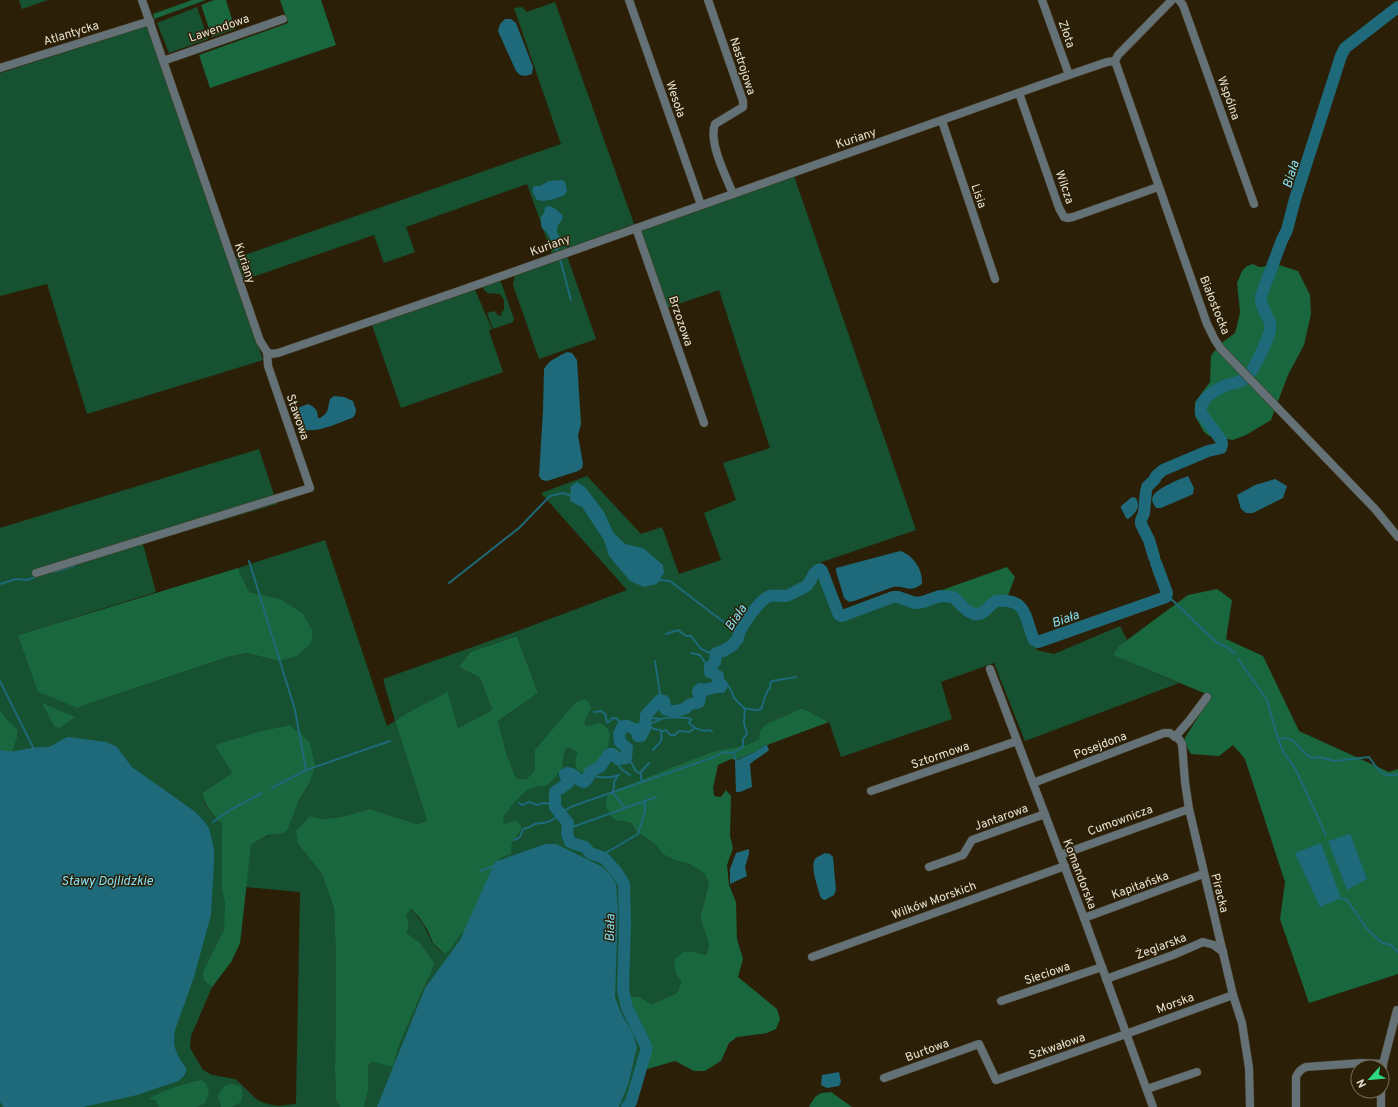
<svg xmlns="http://www.w3.org/2000/svg" width="1398" height="1107" font-family="Overpass,sans-serif">
  <style>
    .green { fill: #165231; fill-rule: evenodd }
    .forest { fill: #19673e }
    .water { fill: #1e697a }
    .lines { fill: none; stroke-linecap: round; stroke-linejoin: round }
    .stream { stroke: #1e697a; stroke-width: 2 }
    .river { stroke: #1e697a; stroke-width: 12 }
    .minor-casing { stroke: #463b24; stroke-width: 9 }
    .minor { stroke: #647177; stroke-width: 8 }
    .labels { text-anchor: middle; stroke-width: 3; stroke-linejoin: round; paint-order: stroke }
    .street-label { font-size: 12px; fill: #e9e2d3; stroke: #2b2007 }
    .water-label { font-size: 13px; font-style: italic; fill: #86e1f9; stroke: #2b2007 }
  </style>
  <rect width="100%" height="100%" fill="#2b2007"/>
  <g class="green">
    <polygon points="19,0 48,0 22,9"/>
    <polygon points="555,2 634,224 552,254 527,184 406,227 415,252 384,263 374,235 244,280 236,258 561,144 514,8 522,7 527,12"/>
    <polygon points="197,7 208,39 169,53 157,23"/>
    <polygon points="147,26 263,360 87,414 47,284 0,296 0,73"/>
    <path d="M794 176 916 530 816 564 811 568 805 580 811 578 814 572 820 569 822 571 839 615 842 612 895 593 918 598 942 590 956 593 967 606 994 597 1022 600 1027 607 1040 638 1036 650 1054 654 1120 626 1127 640 1119 646 1114 655 1179 683 1025 741 994 663 941 682 952 719 841 757 829 722 802 708 766 724 760 730 759 739C743 749 723 747 706 754 674 766 642 780 609 792L618 821 629 822 632 824 636 831 656 845 662 854 677 861 687 863 704 873 709 883 700 916 709 944 706 955 695 952 675 972 681 982 677 993 652 1004 640 997H629L647 1040 650 1049 633 1107H364L368 1092V1065L373 1062 395 1061 397 1051 424 987 430 976 425 951 420 943 407 933 409 924 406 915 410 909C423 921 425 928 432 942 435 947 440 951 444 954L500 817 515 795 537 783 535 750 536 770 527 779 516 778 507 755 498 721 538 693 517 636 470 652 459 667 480 678 492 710 458 728 448 693 395 721 427 821 417 824 370 809 340 817 323 819 310 816 298 844 322 874 334 909 336 960 335 1073 336 1100 340 1107H0V528L259 449 277 504 143 544 156 592 18 635 78 708 82 706 228 657 247 653 278 661 313 631 303 615 281 599 249 592 238 568 325 540 387 726 395 721 383 679 515 632 627 590 541 493 587 476 641 534 662 527 679 574 721 560 704 513 736 500 723 463 770 448 719 290 667 308 640 231ZM288 725 310 782 281 834 269 835 251 845C233 832 206 818 202 793L232 773 216 745 256 732ZM246 887 300 892 296 1104 277 1106 264 1103 256 1099 241 1084 235 1079 212 1075 203 1070 190 1048 191 1036 212 987 231 962 240 943Z"/>
    <polygon points="567,256 596,339 539,359 513,285 515,275"/>
    <polygon points="500,281 501,282 514,319 513,322 493,329 487,313 494,311 499,316 502,315 501,313 504,310 504,300 500,294 487,293 482,287"/>
    <polygon points="475,290 492,329 489,331 503,372 401,408 372,325"/>
  </g>
  <g class="forest">
    <polygon points="192,0 206,0 154,19 153,14"/>
    <polygon points="214,0 226,0 235,29 212,37 201,5"/>
    <polygon points="280,0 321,0 336,45 210,88 199,55 288,23"/>
    <polygon points="1253,264 1259,267 1279,265 1298,271 1310,295 1311,314 1304,345 1288,375 1271,420 1246,435 1233,440 1209,436 1204,432 1195,416 1195,402 1210,382 1211,356 1219,345 1235,333 1237,326 1240,312 1237,283 1242,271 1247,266"/>
    <polygon points="1007,567 1015,577 1007,598 994,597 980,611 967,606 956,593 942,590"/>
    <polygon points="238,568 249,592 281,599 303,614 313,631 311,643 297,656 278,661 247,653 228,657 82,706 78,708 38,692 18,635"/>
    <polygon points="1217,589 1232,600 1226,639 1263,656 1299,731 1389,772 1398,769 1398,974 1309,1003 1280,919 1285,882 1245,759 1233,745 1219,756 1191,754 1183,741 1211,696 1113,655 1119,646 1188,595"/>
    <path d="M517 636 538 693 498 721 507 755 516 778 527 779 535 770V750L575 703 583 699 588 701 591 707 584 723 587 726 601 723 607 728 610 734C609 743 606 757 598 764 594 768 588 770 584 773L577 770 575 760 578 752 568 747C560 755 565 761 561 769 557 776 551 782 545 786 525 784 514 804 503 817L504 824 516 820C528 830 515 834 512 843 511 846 511 851 511 854L500 858 495 878 475 920 460 935 449 951 444 954 433 943 428 931 419 917 411 909 406 915 409 924 407 933 420 943 434 963 430 976 424 987 397 1051 395 1061 393 1067 373 1062 368 1065V1092L364 1107H340L336 1100 335 1073 336 960 334 909 322 874 298 844 296 831 310 816 323 819 340 817 370 809 417 824 427 821 395 721 409 712 448 692 458 728 492 710 480 678 459 667 470 652Z"/>
    <polygon points="42,703 75,717 60,728 54,726"/>
    <path d="M802 708 829 722 767 745H765L755 752 736 760 731 759 718 765 713 788 714 796 721 797 726 790 731 796 730 836 733 848 727 865 729 885 736 902 737 939 743 959 738 977 777 1009 780 1019 776 1029 767 1033 737 1037 729 1043 721 1061 705 1071H694L675 1061 644 1070C646 1064 649 1057 650 1051 651 1042 632 1009 629 997H640L652 1004 677 993 681 982 675 972 674 960 683 952H695L706 955 709 944 700 917 709 883 704 873 687 863 677 861 662 854 656 845 636 831 632 824 629 822 618 821 612 817 606 807V800L609 792C642 780 674 766 706 754 723 747 743 749 759 739L760 730 766 724Z"/>
    <polygon points="0,710 6,719 17,729 17,737 12,752 0,751"/>
    <path d="M289 725 302 735 310 743 315 766 310 782 298 803 287 830 281 834 268 835 251 845 240 943 231 962 212 987 204 980 203 972 224 930 225 902 222 889V824C213 816 205 806 202 793L232 773 215 745 256 732Z"/>
    <path d="M202 1080 207 1085 209 1093 205 1103 197 1107H159L155 1100 149 1099C160 1091 189 1082 202 1080Z"/>
    <polygon points="233,1084 241,1087 243,1095 241,1102 232,1107 221,1107 218,1096 224,1086"/>
    <path d="M831 1092 852 1107H809C816 1095 816 1093 831 1092Z"/>
  </g>
  <g class="water">
    <polygon points="505,19 511,19 516,23 533,67 532,74 525,76 520,75 516,71 498,31 500,24"/>
    <polygon points="562,180 565,182 567,190 565,195 554,199 544,201 537,200 532,191 534,186 540,186 549,181"/>
    <path d="M550 206 556 209 563 216 562 220 558 225 557 232 560 238V248L556 251C552 246 552 241 549 236 544 226 540 233 541 217L544 213 545 207Z"/>
    <path d="M567 352 572 353 577 360 581 424 578 435 583 464 582 468 578 471 547 481 542 480 539 476 543 410 544 369C550 359 558 357 567 352Z"/>
    <path d="M334 396 344 397 353 401 356 410 355 415 352 418C335 424 321 432 303 430 298 424 295 418 296 410L300 407 308 404C315 407 318 410 318 418H320C330 412 327 409 330 399Z"/>
    <path d="M1188 476 1194 488 1193 494 1189 496 1161 508H1156C1153 504 1151 500 1153 496 1157 488 1180 479 1188 476Z"/>
    <polygon points="1275,479 1287,486 1283,498 1253,513 1246,513 1241,509 1237,495 1255,485"/>
    <polygon points="577,482 585,487 604,512 613,532 625,544 643,548 663,565 664,573 657,584 644,587 630,581 609,556 604,540 582,507 570,501 571,486"/>
    <path d="M1132 497 1136 498C1141 507 1136 513 1128 519L1126 518 1121 508V506Z"/>
    <path d="M900 551C913 555 923 569 922 584 908 594 907 585 893 587L854 601 849 602 844 598 836 571V568Z"/>
    <path d="M68 737 106 742 116 746 132 767 194 811 203 820 209 828 214 849V862L211 915 194 977 175 1030 174 1041 175 1048 179 1058 186 1068V1072L183 1077 178 1081 137 1095 83 1107H4L0 1102V750C14 753 19 750 32 748 38 746 44 749 51 746 57 744 61 739 68 737Z"/>
    <path d="M765 745H767L769 750C765 754 755 759 750 764L752 787 740 792H736L735 761 755 752Z"/>
    <path d="M568 823 573 841C583 846 590 840 591 856L586 857 587 853 585 851 569 845 566 838C568 833 563 828 568 823Z"/>
    <polygon points="1350,834 1367,879 1347,890 1328,841"/>
    <polygon points="1321,843 1341,898 1320,907 1295,853"/>
    <polygon points="545,844 556,844 601,866 610,874 616,884 618,911 615,997 621,1013 633,1034 637,1047 628,1085 619,1107 377,1107 425,988 460,940 495,862"/>
    <polygon points="749,849 749,854 745,867 747,876 730,884 730,869 736,853"/>
    <path d="M825 853 830 854 833 857 836 890 834 895 825 900 822 899 820 896C818 887 809 864 816 858 819 856 823 854 825 853Z"/>
    <polygon points="839,1072 841,1082 839,1086 827,1088 821,1085 822,1075"/>
  </g>
  <g class="lines">
    <g class="stream">
      <polyline points="560,259 571,300"/>
      <polyline points="249,561 295,710 306,770 272,788"/>
      <polyline points="54,572 74,566"/>
      <polyline points="659,580 670,581 738,633"/>
      <polyline points="449,583 519,528 550,496 563,493 572,496"/>
      <polyline points="0,584 16,579 27,580 38,576"/>
      <polyline points="1167,595 1217,643 1227,647 1235,654"/>
      <polyline points="666,634 678,630 686,636 691,636 701,649 715,655"/>
      <polyline points="691,653 700,655 706,664 710,667"/>
      <polyline points="1238,659 1267,700 1278,739 1284,753 1296,770 1326,835"/>
      <polyline points="655,661 660,694 659,697 657,698 658,702"/>
      <polyline points="0,681 33,747"/>
      <path d="M745 709C751 708 755 712 761 709 765 702 764 693 770 688V683L772 681 796 677"/>
      <polyline points="594,712 601,711 605,714 607,722 609,722 612,718 616,718 623,726"/>
      <polyline points="646,720 653,718 660,719"/>
      <path d="M649 724C654 724 656 721 661 719 665 717 688 717 691 719L689 723 695 728"/>
      <polyline points="629,727 638,724 643,725 646,724 654,729 660,730 661,732 666,730 670,735 675,735 679,731 689,732 695,728 704,731 710,730 712,731"/>
      <path d="M1278 739C1290 736 1294 741 1301 749 1304 753 1308 756 1312 758L1319 757 1335 761 1369 757C1378 769 1381 779 1398 774"/>
      <path d="M653 750C660 742 663 742 661 732"/>
      <polyline points="733,753 736,760"/>
      <polyline points="607,757 613,761 618,764 621,769 630,775"/>
      <polyline points="626,759 629,759 636,771 641,774 641,779 643,781"/>
      <polyline points="306,770 390,741"/>
      <polyline points="640,773 649,763"/>
      <path d="M589 775C600 778 609 779 619 775"/>
      <path d="M612 793C620 798 620 805 626 808"/>
      <polyline points="612,793 614,787 614,782 617,777"/>
      <polyline points="519,803 522,805 529,802 537,805 543,803 555,804"/>
      <polyline points="213,822 230,810 262,793"/>
      <polyline points="567,829 656,797"/>
      <path d="M514 840 520 837 523 829C529 828 531 826 535 824 540 823 544 823 548 822 553 820 557 816 562 814L566 810 570 807 717 756 723 752 733 753 743 747V739L747 734 744 723 745 709 734 698 731 690 726 683 721 685"/>
      <polyline points="603,857 604,854 638,834 645,811 645,802"/>
      <polyline points="480,871 494,866"/>
      <polyline points="1341,898 1347,900 1367,929 1382,943 1391,945 1398,952"/>
    </g>
    <g class="river">
      <path d="M1252 371C1257 360 1273 334 1270 323 1267 313 1260 307 1261 296L1282 240 1287 230 1295 199 1341 56 1345 48 1398 7"/>
      <path d="M1147 487 1155 479 1156 476 1163 470 1208 451 1221 448 1222 444 1221 440 1201 413C1198 400 1216 389 1227 385 1233 383 1238 383 1243 380"/>
      <polyline points="1146,491 1144,513 1141,520 1141,524 1149,540 1154,557"/>
      <path d="M627 1107 631 1102 646 1051V1046L627 1008 623 989 625 923 624 884 616 871 604 858 590 853 585 847 575 844 570 842 567 834 568 823 555 807V792L568 783 565 774 567 773C576 773 577 781 584 782L588 778 590 772 600 767 609 754H613L618 759 626 758 627 748 620 742 619 734 623 726H628L636 730 638 736H641L645 728 646 715 660 700 664 701 665 709C672 713 679 711 686 708 689 702 694 705 699 702L700 698 698 691 700 689 705 690 715 687H721L722 685 718 682V676L710 672V667L715 662 716 653 723 651 733 645 734 643 738 639C738 629 760 599 770 596 776 595 781 596 786 596 788 596 802 588 805 587 813 582 811 572 820 569L822 571 839 615 842 616 893 597H898L915 603 923 602 940 596 953 597C960 602 970 619 982 613 987 610 991 604 996 601 1028 598 1024 617 1034 640L1038 642 1166 597 1167 593 1156 563"/>
    </g>
    <defs>
      <g id="minor">
        <polyline points="142,0 260,341 267,352 271,354 278,353 459,291 1069,75 1107,62 1115,61"/>
        <polyline points="629,0 701,205"/>
        <path d="M708 0 743 101V107L715 124C708 142 726 176 733 194"/>
        <polyline points="1042,0 1069,75"/>
        <polyline points="1179,0 1183,5 1254,204"/>
        <polyline points="163,61 283,19"/>
        <polyline points="1115,61 1207,324 1215,340 1221,349 1375,509 1398,537"/>
        <polyline points="1115,61 1118,55 1172,0"/>
        <polyline points="0,68 150,21"/>
        <polyline points="1019,93 1059,208 1064,217 1068,218 1073,217 1158,187"/>
        <polyline points="942,121 995,279"/>
        <polyline points="636,228 704,423"/>
        <polyline points="36,573 310,488 268,366 267,352"/>
        <polyline points="990,669 1084,918 1153,1107"/>
        <polyline points="1207,697 1189,721 1175,737 1179,739 1182,744 1185,782 1189,809 1233,995 1242,1023 1249,1068 1250,1107"/>
        <polyline points="1033,783 1164,733 1170,733 1175,737"/>
        <polyline points="871,791 1017,741"/>
        <polyline points="1060,855 1189,809"/>
        <polyline points="929,867 963,855 972,840 1045,814"/>
        <polyline points="1084,918 1203,874"/>
        <polyline points="812,957 1065,866"/>
        <polyline points="1106,979 1173,955 1203,942 1214,945 1223,952"/>
        <polyline points="1001,1001 1102,967"/>
        <polyline points="884,1078 979,1044 996,1080 1126,1034 1233,995"/>
        <polyline points="1382,1083 1383,1064 1397,1010"/>
        <polyline points="1147,1089 1197,1072"/>
        <path d="M1296 1107V1077C1298 1072 1301 1069 1306 1067L1361 1063 1383 1064"/>
        <polyline points="1381,1107 1381,1091"/>
      </g>
    </defs>
    <use href="#minor" class="minor-casing"/>
    <use href="#minor" class="minor"/>
  </g>
  <g class="labels">
    <g class="street-label">
      <text transform="translate(219 28) rotate(-19)" y="4">Lawendowa</text>
      <text transform="translate(71 33) rotate(-17)" y="4">Atlantycka</text>
      <text transform="translate(1067 34) rotate(71)" y="4">Złota</text>
      <text transform="translate(743 66) rotate(72)" y="4">Nastrojowa</text>
      <text transform="translate(1229 98) rotate(70)" y="4">Wspólna</text>
      <text transform="translate(676 99) rotate(71)" y="4">Wesoła</text>
      <text transform="translate(856 138) rotate(-19)" y="4">Kuriany</text>
      <text transform="translate(1065 187) rotate(71)" y="4">Wilcza</text>
      <text transform="translate(979 196) rotate(71)" y="4">Lisia</text>
      <text transform="translate(550 245) rotate(-20)" y="4">Kuriany</text>
      <text transform="translate(245 263) rotate(71)" y="4">Kuriany</text>
      <text transform="translate(1215 305) rotate(68)" y="4">Białostocka</text>
      <text transform="translate(681 321) rotate(71)" y="4">Brzozowa</text>
      <text transform="translate(298 417) rotate(71)" y="4">Stawowa</text>
      <text transform="translate(1100 745) rotate(-21)" y="4">Posejdona</text>
      <text transform="translate(940 755) rotate(-19)" y="4">Sztormowa</text>
      <text transform="translate(1001 817) rotate(-20)" y="4">Jantarowa</text>
      <text transform="translate(1120 820) rotate(-20)" y="4">Cumownicza</text>
      <text transform="translate(1080 874) rotate(69)" y="4">Komandorska</text>
      <text transform="translate(1140 885) rotate(-20)" y="4">Kapitańska</text>
      <text transform="translate(1220 893) rotate(76)" y="4">Piracka</text>
      <text transform="translate(934 900) rotate(-20)" y="4">Wilków Morskich</text>
      <text transform="translate(1161 946) rotate(-21)" y="4">Żeglarska</text>
      <text transform="translate(1047 973) rotate(-19)" y="4">Sieciowa</text>
      <text transform="translate(1175 1003) rotate(-20)" y="4">Morska</text>
      <text transform="translate(1057 1046) rotate(-19)" y="4">Szkwałowa</text>
      <text transform="translate(927 1050) rotate(-20)" y="4">Burtowa</text>
    </g>
    <g class="water-label">
      <text transform="translate(1290 174) rotate(-73)" y="5">Biała</text>
      <text transform="translate(735 617) rotate(-56)" y="5">Biała</text>
      <text transform="translate(1065 618) rotate(-20)" y="5">Biała</text>
      <text x="107" y="885">Stawy Dojlidzkie</text>
      <text transform="translate(609 928) rotate(-89)" y="5">Biała</text>
    </g>
  </g>
  <g transform="translate(1370 1079) rotate(243)"><circle r="19" fill="#2b2007" stroke="#776e59"/>
  <path d="M0-3L7 15L0 10L-7 15Z" fill="#2dd884"/>
  <text y="-6" font-size="11" font-weight="bold" text-anchor="middle" fill="#e9e2d3">N</text>
  </g>
</svg>
